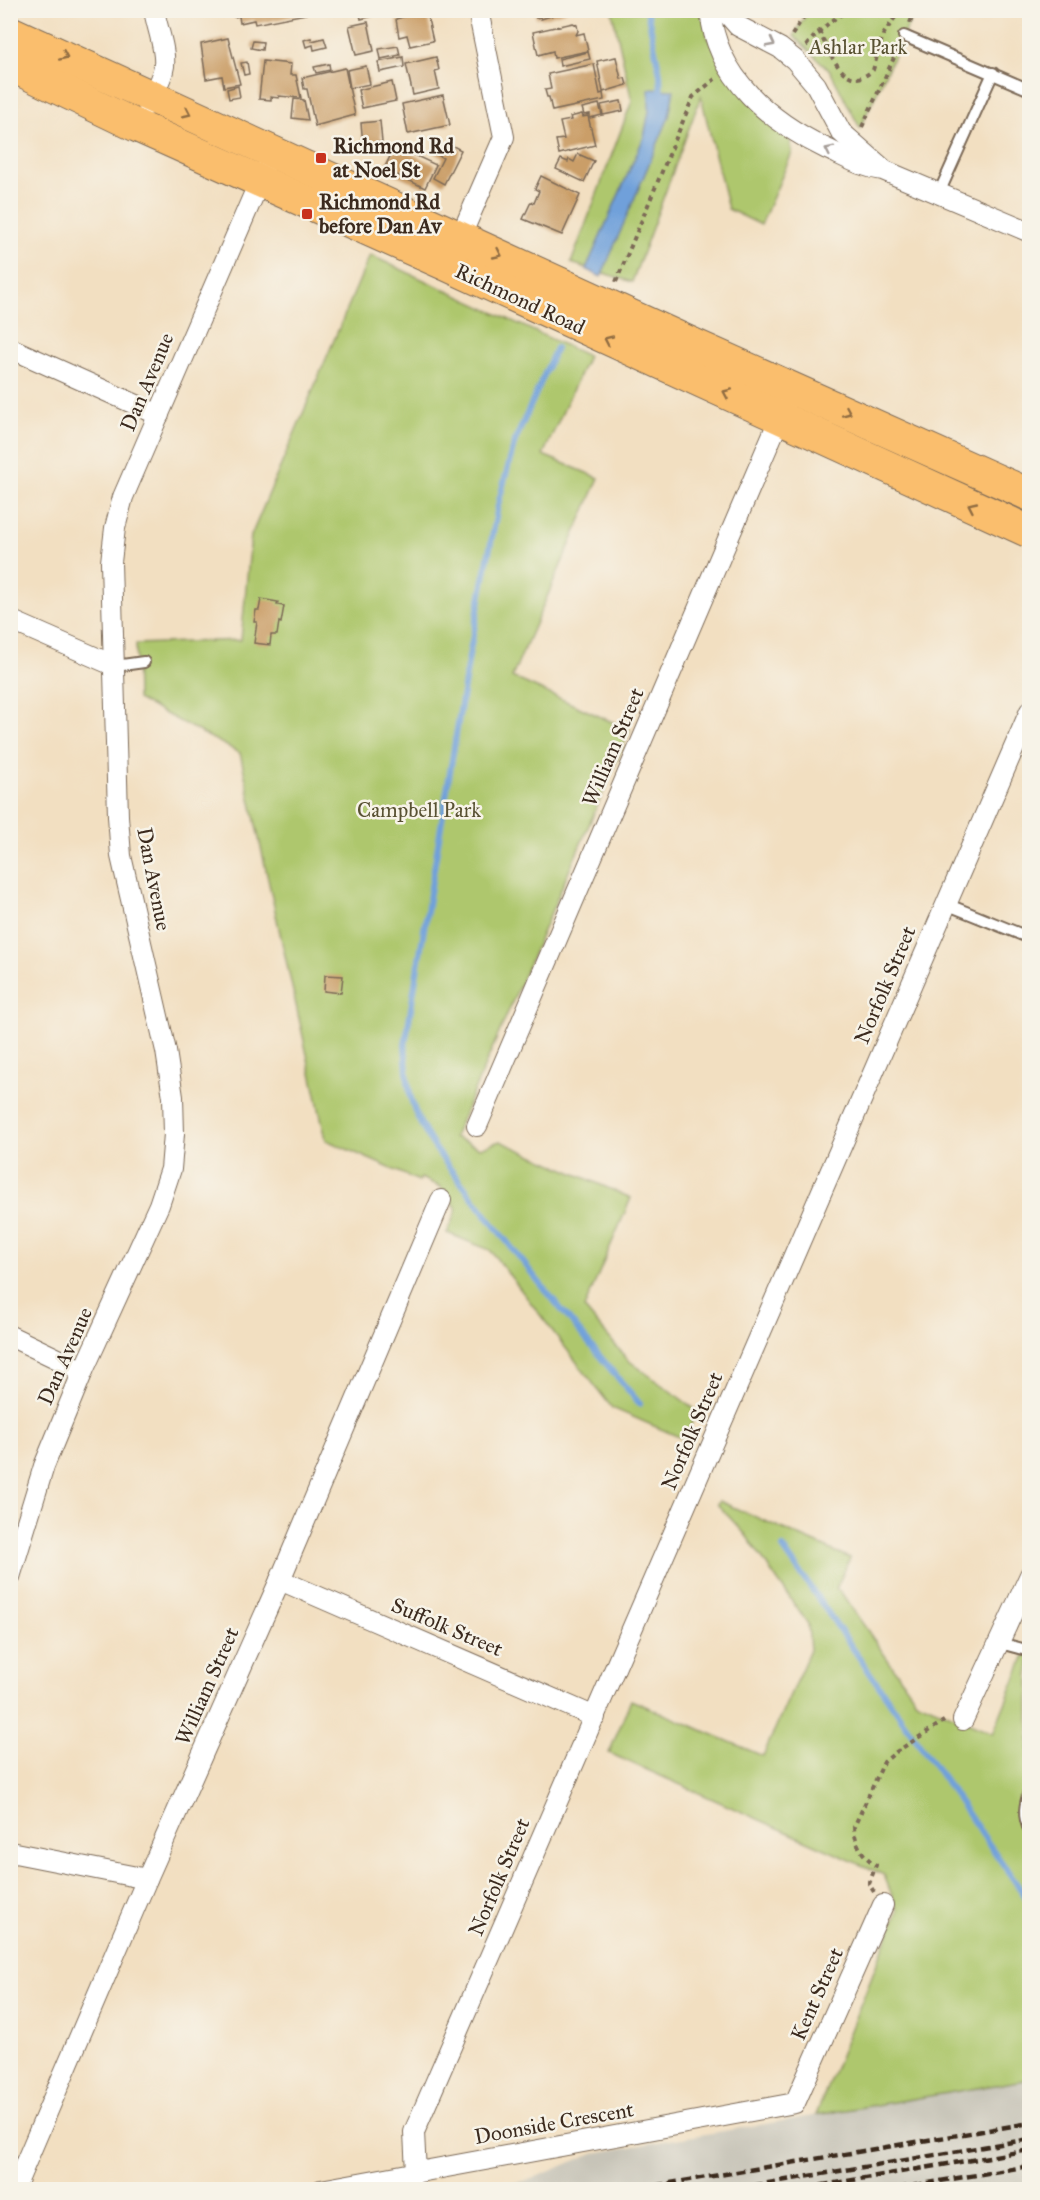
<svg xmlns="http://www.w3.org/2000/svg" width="1040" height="2200" font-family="'IM FELL Great Primer',serif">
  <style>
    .industrial { fill: #c7c4b8 }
    .green { fill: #aec76d; stroke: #747846; stroke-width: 1.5 }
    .water { fill: #70a0da; stroke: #56657c; stroke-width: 1.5 }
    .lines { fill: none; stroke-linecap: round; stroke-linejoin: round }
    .stream { stroke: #70a0da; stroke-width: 6 }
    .building { fill: #ca9e67 }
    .service-casing { stroke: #7b6957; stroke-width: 14 }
    .minor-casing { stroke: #7b6957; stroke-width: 22 }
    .primary-casing { stroke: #7b6957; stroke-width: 34 }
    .path { stroke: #7b6957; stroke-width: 4; stroke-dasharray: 4.5 4.5; stroke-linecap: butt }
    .service { stroke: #fff; stroke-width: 10 }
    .minor { stroke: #fff; stroke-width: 20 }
    .primary { stroke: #fabe6d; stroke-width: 32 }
    .rail { stroke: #3b2a1e; stroke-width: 4.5; stroke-dasharray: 9 4.5; stroke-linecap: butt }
    .oneway { stroke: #a79f9a }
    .oneway2 { stroke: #916d42 }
    .poi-dot { fill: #c8321e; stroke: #f7f3e8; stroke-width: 2 }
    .labels { text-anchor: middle; stroke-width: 5; stroke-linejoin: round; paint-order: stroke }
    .park-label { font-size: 21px; fill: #585132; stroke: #f7f3e8 }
    .poi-label { font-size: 21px; font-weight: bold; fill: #3b2a1e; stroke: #f7f3e8; text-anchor: start }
    .street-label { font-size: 21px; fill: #3b2a1e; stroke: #f7f3e8 }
  </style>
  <rect width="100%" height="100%" fill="#f7f3e8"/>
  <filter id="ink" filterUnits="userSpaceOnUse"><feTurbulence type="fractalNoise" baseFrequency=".0167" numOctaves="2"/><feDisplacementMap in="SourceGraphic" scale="12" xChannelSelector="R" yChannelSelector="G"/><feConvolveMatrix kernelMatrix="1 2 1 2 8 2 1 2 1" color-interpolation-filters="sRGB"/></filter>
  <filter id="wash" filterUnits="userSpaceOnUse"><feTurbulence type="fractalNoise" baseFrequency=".008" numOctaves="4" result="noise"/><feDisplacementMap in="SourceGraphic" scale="24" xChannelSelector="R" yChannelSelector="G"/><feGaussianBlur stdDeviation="1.35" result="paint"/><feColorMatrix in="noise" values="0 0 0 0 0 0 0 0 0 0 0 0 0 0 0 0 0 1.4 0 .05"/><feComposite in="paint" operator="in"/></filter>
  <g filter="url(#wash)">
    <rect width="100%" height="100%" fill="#f2dfc1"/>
    <polygon class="industrial" points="1025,2080 1029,2083 1029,2189 475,2190 529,2180 594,2153"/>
    <g class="green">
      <polygon points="612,11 704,11 708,38 790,139 792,153 761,225 728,209 701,96 632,282 571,263 632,101"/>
      <polygon points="808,11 915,11 860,128 830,71 794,36"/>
      <polygon points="370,255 588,356 543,455 599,478 512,677 630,730 454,1137 480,1148 500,1141 631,1198 584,1308 628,1360 696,1410 686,1440 612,1408 490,1250 447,1233 457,1209 441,1187 421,1178 419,1181 326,1140 240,753 137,699 136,644 241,640 251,536"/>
      <polygon points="719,1501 850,1558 836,1589 840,1591 916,1700 993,1733 1029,1645 1029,2083 1025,2080 816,2115 898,1911 884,1875 609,1753 631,1700 763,1756 810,1650 808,1624 745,1534 717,1504"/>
    </g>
    <polygon class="water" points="649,89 674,90 669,117 601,277 586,269 644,137 649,111"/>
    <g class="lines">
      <g class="stream">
        <polyline points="647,10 660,74 661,96"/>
        <path d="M556 348 515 441 499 501 469 656 405 1045C407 1069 407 1094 417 1116 431 1148 456 1175 476 1202 529 1271 584 1338 640 1404"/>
        <polyline points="783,1548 1030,1903"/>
      </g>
    </g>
    <g id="blocks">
      <g class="building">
        <polygon points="233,10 305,10 306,14 255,24 254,20 240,23 239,16 234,17"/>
        <polygon points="359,10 379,10 380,14 361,19"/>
        <polygon points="426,10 433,41 410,46 407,35 399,37 396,19"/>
        <polygon points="534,10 567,10 567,11 541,19 540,17 536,18"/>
        <polygon points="368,22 374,51 356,55 349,26"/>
        <polygon points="573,23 577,25 578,31 576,35 584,33 588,51 554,58 553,51 538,55 533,32"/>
        <polygon points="228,38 240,84 224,87 222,76 206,79 201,44"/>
        <polygon points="311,38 312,41 324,38 327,47 314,50 313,45 306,47 304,40"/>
        <polygon points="253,41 263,42 262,50 251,48"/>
        <polygon points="398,46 400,55 381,59 379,49"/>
        <polygon points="588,52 590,59 560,66 559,59"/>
        <polygon points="403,57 404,67 380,72 378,62"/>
        <polygon points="436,57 439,70 435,71 439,89 413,95 406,64"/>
        <polygon points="616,57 621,79 625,78 627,85 603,92 597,61"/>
        <polygon points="263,61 291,64 290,75 296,75 301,98 279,96 279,98 271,97 271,100 259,99"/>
        <polygon points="247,62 249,74 244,75 241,63"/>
        <polygon points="329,64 330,70 316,73 314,67"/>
        <polygon points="594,64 600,94 603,93 604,100 552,111 549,97 547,97 545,90 551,89 548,74"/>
        <polygon points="366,66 370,84 350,88 347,70"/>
        <polygon points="345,68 355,115 315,126 307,89 304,89 302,78"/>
        <polygon points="392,82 396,101 362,108 358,90"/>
        <polygon points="238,86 240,97 229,99 227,89"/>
        <polygon points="443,95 450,125 408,134 402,104"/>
        <polygon points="294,99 304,100 308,120 292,118"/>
        <polygon points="621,101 623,111 603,115 601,105"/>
        <polygon points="599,104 602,115 590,118 590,114 584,115 582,108"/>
        <polygon points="582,114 583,117 588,116 595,145 559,154 556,140 564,139 560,122 571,120 570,117"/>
        <polygon points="380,121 382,142 363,144 361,123"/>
        <polygon points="449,144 461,150 444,184 433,178 443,158 434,153 438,145 446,149"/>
        <polygon points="395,146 436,165 425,188 384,169"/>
        <polygon points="578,154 594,161 584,182 556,169 561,159 568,162 569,159 574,162"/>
        <polygon points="541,176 580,195 562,235 523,219 531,202 534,203 539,191 535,189"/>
        <polygon points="261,599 278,602 277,605 284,606 281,623 279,622 277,635 271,635 270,645 254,643 257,622 254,622 256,610 259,610"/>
        <polygon points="325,975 343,976 341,993 324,991"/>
      </g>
    </g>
  </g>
  <g filter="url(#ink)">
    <use href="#blocks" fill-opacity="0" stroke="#7b6957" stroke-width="1.5"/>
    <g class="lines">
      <defs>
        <g id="service">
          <polyline points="904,36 1030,90"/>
          <polyline points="939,193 993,73"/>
          <polyline points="115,666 144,662"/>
          <polyline points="946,904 1030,938"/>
          <polyline points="1000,1643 1030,1651"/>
          <path d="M1030 1788C1025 1804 1022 1816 1030 1831"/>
        </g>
        <g id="minor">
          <path d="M710 10C716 78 771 122 827 149 847 158 862 167 883 170L1030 232"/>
          <polyline points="724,10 738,26 780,48 795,60 816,85 841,132 882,168"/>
          <path d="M148 105C153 93 162 80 164 66 166 49 157 28 154 10"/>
          <polyline points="456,247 504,137 478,10"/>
          <polyline points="10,348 159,415"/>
          <polyline points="10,620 115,666"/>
          <polyline points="477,1126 784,408"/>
          <polyline points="10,1336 83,1371"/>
          <polyline points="10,1577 44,1466 83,1371 159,1205 171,1169 174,1134 173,1097 166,1051 121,856 118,816 111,562 115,528 123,497 264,171"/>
          <polyline points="280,1580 595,1717"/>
          <polyline points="963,1720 1030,1575"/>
          <polyline points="10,1852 147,1879"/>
          <polyline points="416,2173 414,2132 1030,711"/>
          <polyline points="14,2190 147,1879 280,1580 441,1200"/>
          <polyline points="321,2190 795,2103 883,1905"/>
        </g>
        <g id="primary">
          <polyline points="10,32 688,342 1030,495"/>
          <polyline points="10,65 137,126 447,265 1030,532"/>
        </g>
      </defs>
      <use href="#service" class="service-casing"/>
      <use href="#minor" class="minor-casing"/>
      <use href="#primary" class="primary-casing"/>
      <g class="path">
        <polyline points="910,23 915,10"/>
        <path d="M819 31C829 51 845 96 873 70L883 35 900 10"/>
        <polyline points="792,35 808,10"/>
        <path d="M806 46C819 30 831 20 849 10"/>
        <polyline points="862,127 898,49"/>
        <polyline points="616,282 693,97 715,79"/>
        <path d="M874 1892 869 1884 876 1865C862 1856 855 1844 854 1827L884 1762 896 1752 944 1721"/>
      </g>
      <use href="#service" class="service"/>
      <use href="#minor" class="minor"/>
      <use href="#primary" class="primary"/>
      <g class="rail">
        <polyline points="629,2190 1030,2123"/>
        <polyline points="727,2190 1030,2139"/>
        <polyline points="794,2190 1030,2150"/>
        <polyline points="887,2190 1030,2166"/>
      </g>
    </g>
    <defs><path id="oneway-chevron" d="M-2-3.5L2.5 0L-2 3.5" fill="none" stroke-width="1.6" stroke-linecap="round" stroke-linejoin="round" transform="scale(1.5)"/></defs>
    <g class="oneway">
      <use href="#oneway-chevron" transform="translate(771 43) rotate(28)"/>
      <use href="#oneway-chevron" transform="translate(829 150) rotate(-154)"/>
    </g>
    <g class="oneway2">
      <use href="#oneway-chevron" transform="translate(64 56) rotate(24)"/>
      <use href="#oneway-chevron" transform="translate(187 113) rotate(25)"/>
      <use href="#oneway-chevron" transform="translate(498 254) rotate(25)"/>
      <use href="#oneway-chevron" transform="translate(608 340) rotate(-155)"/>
      <use href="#oneway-chevron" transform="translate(727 393) rotate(-156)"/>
      <use href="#oneway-chevron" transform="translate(847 412) rotate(24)"/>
      <use href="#oneway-chevron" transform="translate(972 506) rotate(-155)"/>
    </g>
  </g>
  <g class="poi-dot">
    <rect x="315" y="152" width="12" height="12" rx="3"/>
    <rect x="301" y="208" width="12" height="12" rx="3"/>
  </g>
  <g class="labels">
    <g class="park-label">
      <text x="858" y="54">Ashlar Park</text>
      <text x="419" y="817">Campbell Park</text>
    </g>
    <g class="poi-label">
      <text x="333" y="153">Richmond Rd<tspan x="333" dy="24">at Noel St</tspan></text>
      <text x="319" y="209">Richmond Rd<tspan x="319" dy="24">before Dan Av</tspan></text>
    </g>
    <g class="street-label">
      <text transform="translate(520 299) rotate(25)" y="7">Richmond Road</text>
      <text transform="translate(147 382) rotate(-67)" y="7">Dan Avenue</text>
      <text transform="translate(613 747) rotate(-67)" y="7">William Street</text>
      <text transform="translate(154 879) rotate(79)" y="7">Dan Avenue</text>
      <text transform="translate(885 985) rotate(-67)" y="7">Norfolk Street</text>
      <text transform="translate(65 1356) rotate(-66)" y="7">Dan Avenue</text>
      <text transform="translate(692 1431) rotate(-67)" y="7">Norfolk Street</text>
      <text transform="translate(447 1627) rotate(23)" y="7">Suffolk Street</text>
      <text transform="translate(207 1686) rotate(-66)" y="7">William Street</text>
      <text transform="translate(499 1877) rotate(-67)" y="7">Norfolk Street</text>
      <text transform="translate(817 1994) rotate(-66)" y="7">Kent Street</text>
      <text transform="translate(554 2123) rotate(-10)" y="7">Doonside Crescent</text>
    </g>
  </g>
  <rect width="1040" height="2200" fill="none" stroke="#f7f3e8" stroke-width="36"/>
</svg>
